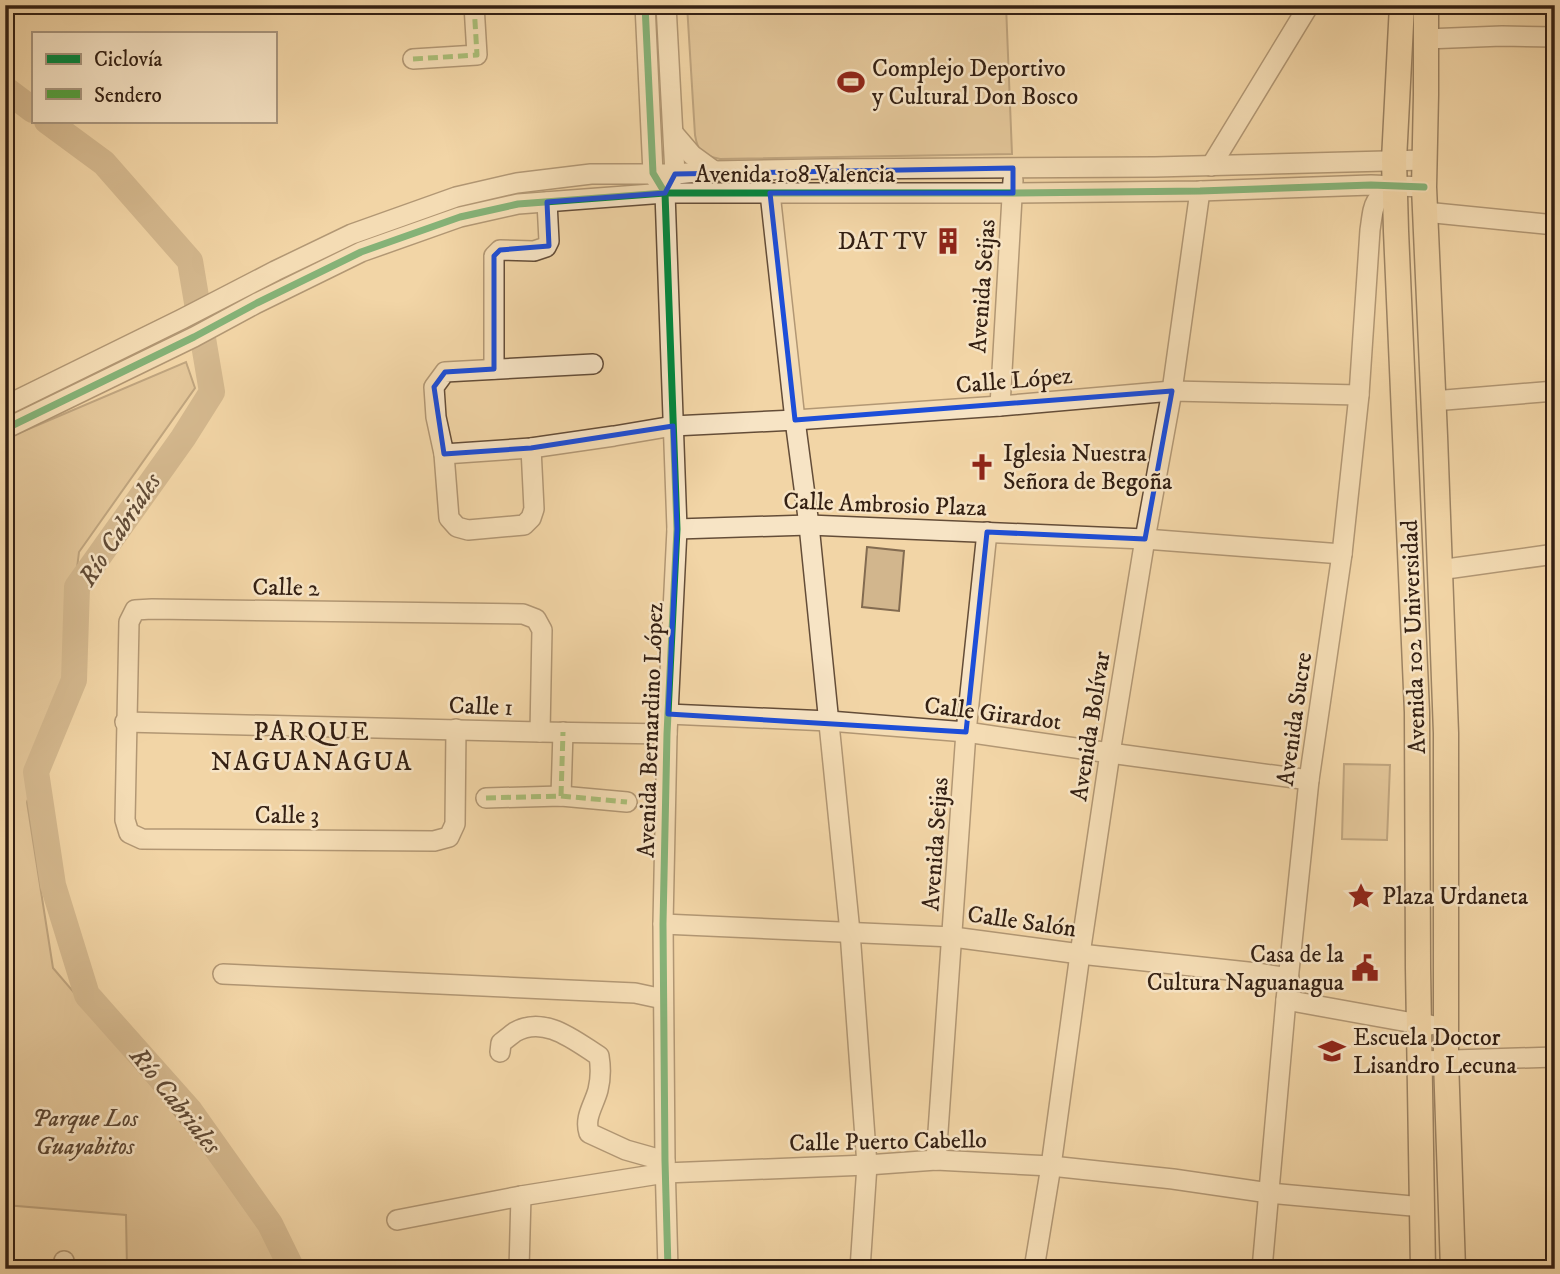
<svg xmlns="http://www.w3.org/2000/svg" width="1560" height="1274" font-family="'IM FELL DW Pica',serif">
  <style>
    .green { fill: #d2b68d; stroke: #836b50; stroke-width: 2 }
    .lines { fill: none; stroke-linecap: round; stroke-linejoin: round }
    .river { stroke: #b19774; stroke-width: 26 }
    .minor-casing { stroke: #644d38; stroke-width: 22 }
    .major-casing { stroke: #342013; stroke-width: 27 }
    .minor { stroke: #f7e4c5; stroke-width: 19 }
    .major { stroke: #f2d5a6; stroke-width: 24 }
    .quiet { stroke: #53a23f; stroke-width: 5; stroke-dasharray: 10 5; stroke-linecap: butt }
    .cycleway-casing { stroke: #f7e4c5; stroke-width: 11 }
    .cycleway { stroke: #00873e; stroke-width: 7 }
    .marked { fill: none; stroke: #1d4ed8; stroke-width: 5; stroke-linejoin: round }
    .labels { text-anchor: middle; stroke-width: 5; stroke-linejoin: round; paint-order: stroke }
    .poi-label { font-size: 24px; fill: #342013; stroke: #f7e4c5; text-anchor: start }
    .street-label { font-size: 24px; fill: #342013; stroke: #f7e4c5 }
    .park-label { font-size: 24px; font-style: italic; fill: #5c4632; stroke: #f7e4c5 }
    .water-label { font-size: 26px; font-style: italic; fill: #604a35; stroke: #f7e4c5 }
    .neighbourhood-label { font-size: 26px; letter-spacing: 2px; fill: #342013; stroke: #f7e4c5 }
  </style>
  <rect width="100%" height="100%" fill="#f2d5a6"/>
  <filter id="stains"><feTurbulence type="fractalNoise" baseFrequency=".00286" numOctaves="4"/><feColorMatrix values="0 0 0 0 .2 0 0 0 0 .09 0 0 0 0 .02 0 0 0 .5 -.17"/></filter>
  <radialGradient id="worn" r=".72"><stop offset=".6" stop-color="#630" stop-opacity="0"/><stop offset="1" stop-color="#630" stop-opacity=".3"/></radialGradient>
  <g class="green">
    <path d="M687 5H1006L1012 154 720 159C702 155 698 153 695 135Z"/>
    <polygon points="186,362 195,388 79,552 60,705 27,802 53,968 124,1051 252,1212 280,1269 127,1269 126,1215 5,1205 5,439"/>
    <polygon points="867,547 904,551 899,611 862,607"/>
    <polygon points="1344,764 1390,765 1387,840 1342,839"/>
  </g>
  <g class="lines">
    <g class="river">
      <polyline points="5,89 33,110"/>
      <polyline points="47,121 104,163 190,261 212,392 183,438 77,587 74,680 36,772 53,885 87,995 190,1111 270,1224 292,1269"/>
    </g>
    <defs>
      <g id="minor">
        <polyline points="645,5 653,173 665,193 677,529 667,734 663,924 665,1161 668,1269"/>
        <polyline points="666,5 675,174 670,183"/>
        <polyline points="1426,39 1502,36 1555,37"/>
        <polyline points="413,59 477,55 474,5"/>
        <polyline points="674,134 692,155 714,171"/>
        <polyline points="1211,166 1309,5"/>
        <polyline points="770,193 795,420 809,525 850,932 867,1165 860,1269"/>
        <polyline points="1425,212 1555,225"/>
        <polyline points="593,364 445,372 434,387 436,417 444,454 531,448 614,436 673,426 795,420 1000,406 1172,391 1359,395"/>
        <polyline points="494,369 494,256 500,250 534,251 546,247 549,241 547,202"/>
        <polyline points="1433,401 1555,391"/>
        <polyline points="5,406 182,319 275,271 352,234 456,197 517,183 591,174 675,174 714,171 823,169 1155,167 1424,160"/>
        <polyline points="1000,406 1013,180"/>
        <polyline points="5,429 194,337 257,303 361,252 460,217 518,204 665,193 1013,193 1200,191 1371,185 1424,187"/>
        <polyline points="444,454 449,518 457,527 468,530 524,525 531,518 534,509 531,448"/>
        <polyline points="677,529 809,525 1145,539 1342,554"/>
        <polyline points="1439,570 1555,554"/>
        <polyline points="668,714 829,721 966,732 1110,753 1309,780"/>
        <polyline points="125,722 540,732 667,734"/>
        <polyline points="456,729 455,824 449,837 434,841 142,839 129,833 125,820 129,622 135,610 152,609 523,614 536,619 542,630 540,732"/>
        <polyline points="561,796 563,732"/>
        <polyline points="486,798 561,796 627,802"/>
        <polyline points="663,924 953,937 1080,954 1257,973 1289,978"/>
        <polyline points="223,974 635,993 663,999"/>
        <polyline points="1286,1000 1419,1024 1430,1025"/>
        <path d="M500 1052 501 1043C506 1039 511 1035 515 1032 545 1015 575 1041 599 1056 601 1068 601 1078 598 1090 594 1105 584 1117 589 1133L626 1150 665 1161"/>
        <polyline points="1420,1061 1555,1057"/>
        <polyline points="936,1160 966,732 987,532"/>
        <polyline points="397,1220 521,1196 665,1173 867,1165 936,1160 1051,1166 1173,1179 1269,1193 1423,1207"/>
        <polyline points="64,1261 64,1269"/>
        <polyline points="519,1269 521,1196"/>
        <polyline points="1034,1269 1051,1166 1080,954 1110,753 1145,539 1172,391 1200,191"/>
        <path d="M1262 1269 1286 1000 1309 780 1342 554 1359 395 1370 230C1374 203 1372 201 1395 185"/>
      </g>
      <g id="major">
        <polyline points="1402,5 1394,160 1396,231 1417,712 1418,968 1423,1269"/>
        <polyline points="1426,5 1426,95 1424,187 1435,436 1446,733 1446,1060 1453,1269"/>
      </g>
    </defs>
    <use href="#minor" class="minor-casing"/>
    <use href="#major" class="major-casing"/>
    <use href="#minor" class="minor"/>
    <use href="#major" class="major"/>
    <g class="quiet">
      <polyline points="413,59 477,55 474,5"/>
      <polyline points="561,796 563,732"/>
      <polyline points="486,798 561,796 627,802"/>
    </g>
    <defs>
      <g id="cycleway">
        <polyline points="645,5 653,173 665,193 677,529 667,734 663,924 665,1161 668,1269"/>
        <polyline points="5,429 194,337 257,303 361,252 460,217 518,204 665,193 1013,193 1200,191 1371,185 1424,187"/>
      </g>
    </defs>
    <use href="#cycleway" class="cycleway-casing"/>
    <use href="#cycleway" class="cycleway"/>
  </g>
  <path d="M0 0H1560V1274H0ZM1013 168V193H770L795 420 1172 391 1145 539 987 532 966 732 668 714 677 529 673 426 531 448 444 454 434 387 445 372 494 369V256L500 250 549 246 547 202 665 193 675 174Z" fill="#f2d5a6" fill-opacity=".55" fill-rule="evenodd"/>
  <path class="marked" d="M1013 168V193H770L795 420 1172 391 1145 539 987 532 966 732 668 714 677 529 673 426 531 448 444 454 434 387 445 372 494 369V256L500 250 549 246 547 202 665 193 675 174Z"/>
  <defs>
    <symbol id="stadium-bare" viewBox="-9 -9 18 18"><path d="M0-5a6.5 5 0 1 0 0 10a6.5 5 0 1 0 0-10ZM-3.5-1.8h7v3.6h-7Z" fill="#8f2418" stroke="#f7e4c5" stroke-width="2.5" paint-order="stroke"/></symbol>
    <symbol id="building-bare" viewBox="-9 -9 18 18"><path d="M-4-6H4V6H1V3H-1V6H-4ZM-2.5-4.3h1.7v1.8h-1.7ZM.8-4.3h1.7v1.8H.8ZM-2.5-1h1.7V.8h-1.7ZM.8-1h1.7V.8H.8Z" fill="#8f2418" stroke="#f7e4c5" stroke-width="2.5" paint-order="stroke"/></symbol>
    <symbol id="church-bare" viewBox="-9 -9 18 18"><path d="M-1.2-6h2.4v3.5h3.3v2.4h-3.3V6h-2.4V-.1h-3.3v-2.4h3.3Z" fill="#8f2418" stroke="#f7e4c5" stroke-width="2.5" paint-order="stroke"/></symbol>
    <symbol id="sight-bare" viewBox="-9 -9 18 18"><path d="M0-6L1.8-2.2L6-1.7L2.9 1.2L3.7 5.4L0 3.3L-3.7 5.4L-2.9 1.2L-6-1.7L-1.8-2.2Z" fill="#8f2418" stroke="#f7e4c5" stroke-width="2.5" paint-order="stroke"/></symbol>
    <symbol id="civic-bare" viewBox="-9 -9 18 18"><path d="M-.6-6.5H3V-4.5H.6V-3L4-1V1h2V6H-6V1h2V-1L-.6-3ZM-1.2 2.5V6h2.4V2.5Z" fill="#8f2418" stroke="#f7e4c5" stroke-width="2.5" paint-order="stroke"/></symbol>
    <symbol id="school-bare" viewBox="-9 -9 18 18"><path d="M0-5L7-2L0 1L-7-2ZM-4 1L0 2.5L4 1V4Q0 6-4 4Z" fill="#8f2418" stroke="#f7e4c5" stroke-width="2.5" paint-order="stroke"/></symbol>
  </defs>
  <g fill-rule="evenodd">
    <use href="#stadium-bare" x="832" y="63" width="38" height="38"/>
    <use href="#building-bare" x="929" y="222" width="38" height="38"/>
    <use href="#church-bare" x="963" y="448" width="38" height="38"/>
    <use href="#sight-bare" x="1342" y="877" width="38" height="38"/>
    <use href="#civic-bare" x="1346" y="949" width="38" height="38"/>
    <use href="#school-bare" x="1313" y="1032" width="38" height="38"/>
  </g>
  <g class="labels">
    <g class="poi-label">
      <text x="872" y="76">Complejo Deportivo<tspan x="872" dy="28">y Cultural Don Bosco</tspan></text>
      <text x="927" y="249" text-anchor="end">DAT TV</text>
      <text x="1003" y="461">Iglesia Nuestra<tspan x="1003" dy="28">Señora de Begoña</tspan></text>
      <text x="1382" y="904">Plaza Urdaneta</text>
      <text x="1344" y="962" text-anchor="end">Casa de la<tspan x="1344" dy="28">Cultura Naguanagua</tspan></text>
      <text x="1353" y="1045">Escuela Doctor<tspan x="1353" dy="28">Lisandro Lecuna</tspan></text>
    </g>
    <g class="street-label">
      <text x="795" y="182">Avenida 108 Valencia</text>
      <text transform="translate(982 286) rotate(-86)" y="8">Avenida Seijas</text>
      <text transform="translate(1014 380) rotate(-5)" y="8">Calle López</text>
      <text transform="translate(885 504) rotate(2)" y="8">Calle Ambrosio Plaza</text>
      <text transform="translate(286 587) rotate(1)" y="8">Calle 2</text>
      <text transform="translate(1413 637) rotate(-92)" y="8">Avenida 102 Universidad</text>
      <text transform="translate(481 706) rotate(2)" y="8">Calle 1</text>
      <text transform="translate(993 713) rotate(7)" y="8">Calle Girardot</text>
      <text transform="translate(1294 719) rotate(-82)" y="8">Avenida Sucre</text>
      <text transform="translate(1090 726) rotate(-81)" y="8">Avenida Bolívar</text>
      <text transform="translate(650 730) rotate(-88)" y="8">Avenida Bernardino López</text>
      <text x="287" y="823">Calle 3</text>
      <text transform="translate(935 844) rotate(-86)" y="8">Avenida Seijas</text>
      <text transform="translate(1022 921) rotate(8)" y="8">Calle Salón</text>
      <text transform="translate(888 1141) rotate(-1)" y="8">Calle Puerto Cabello</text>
    </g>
    <g class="park-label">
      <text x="85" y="1126">Parque Los<tspan x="85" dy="28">Guayabitos</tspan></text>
    </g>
    <g class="water-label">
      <text transform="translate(119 529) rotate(-57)" y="9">Río Cabriales</text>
      <text transform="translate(176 1100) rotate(51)" y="9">Río Cabriales</text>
    </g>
    <g class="neighbourhood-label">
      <text x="312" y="740">PARQUE<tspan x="312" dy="30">NAGUANAGUA</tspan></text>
    </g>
  </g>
  <rect width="1560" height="1274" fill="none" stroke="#f2d5a6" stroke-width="28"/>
  <rect x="7" y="7" width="1546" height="1260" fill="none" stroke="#342013" stroke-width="3.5"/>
  <rect x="14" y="14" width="1532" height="1246" fill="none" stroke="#342013" stroke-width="2"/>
  <rect x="32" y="32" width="245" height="91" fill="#f7e4c5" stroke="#a9967e" stroke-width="2"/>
  <rect x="46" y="54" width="35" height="10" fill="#00873e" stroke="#a9967e" stroke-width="2"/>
  <text x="94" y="66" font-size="21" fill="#342013">Ciclovía</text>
  <rect x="46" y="89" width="35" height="10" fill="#53a23f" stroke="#a9967e" stroke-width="2"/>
  <text x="94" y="102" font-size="21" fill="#342013">Sendero</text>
  <rect width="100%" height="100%" filter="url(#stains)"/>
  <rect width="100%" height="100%" fill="url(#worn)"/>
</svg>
